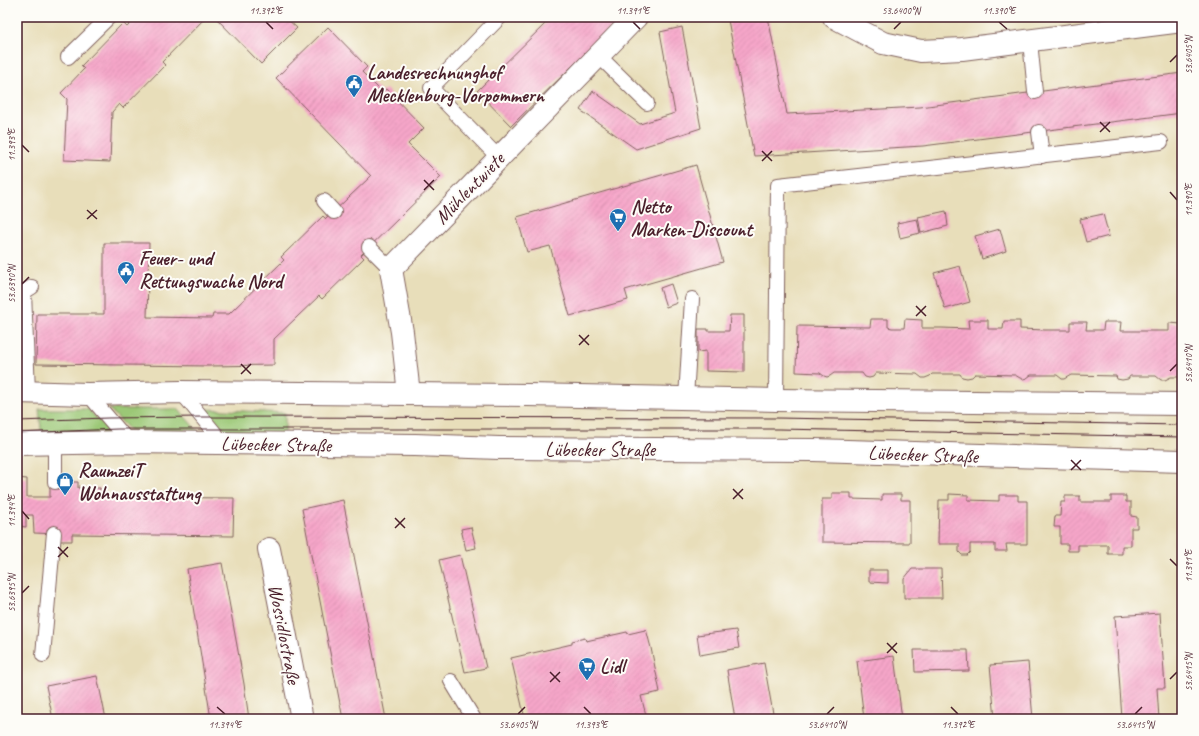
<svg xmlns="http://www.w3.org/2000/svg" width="1199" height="736" font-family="Caveat,sans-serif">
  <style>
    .green { fill: #9bc876; stroke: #727450 }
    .building { fill: url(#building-hatch) }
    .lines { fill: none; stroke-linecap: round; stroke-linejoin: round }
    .service-casing { stroke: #81625d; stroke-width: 16 }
    .minor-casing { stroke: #81625d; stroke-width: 24 }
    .tertiary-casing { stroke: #81625d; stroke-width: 24 }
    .service { stroke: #fff; stroke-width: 14 }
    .minor { stroke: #fff; stroke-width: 22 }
    .tertiary { stroke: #fff; stroke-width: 22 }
    .tram { stroke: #4a1f2b; stroke-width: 1 }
    .ticks { fill: none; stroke: #4a1f2b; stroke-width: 1.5 }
    .labels { text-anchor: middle; stroke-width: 4; stroke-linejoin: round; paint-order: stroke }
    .poi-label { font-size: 20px; font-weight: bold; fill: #4a1f2b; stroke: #fdfcf7; text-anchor: start }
    .street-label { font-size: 20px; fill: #4a1f2b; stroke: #fdfcf7 }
    .neatline { fill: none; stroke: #4a1f2b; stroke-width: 1.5 }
    .ticks-label { font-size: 10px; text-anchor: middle; fill: #4a1f2b }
  </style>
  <defs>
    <pattern id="building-hatch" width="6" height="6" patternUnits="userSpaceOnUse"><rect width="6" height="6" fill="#f6a6c9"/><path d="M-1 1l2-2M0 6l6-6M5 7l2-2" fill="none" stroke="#d48ead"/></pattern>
  </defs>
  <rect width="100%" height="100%" fill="#fdfcf7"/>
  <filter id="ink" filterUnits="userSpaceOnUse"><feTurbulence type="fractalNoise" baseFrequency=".025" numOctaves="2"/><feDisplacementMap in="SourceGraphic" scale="8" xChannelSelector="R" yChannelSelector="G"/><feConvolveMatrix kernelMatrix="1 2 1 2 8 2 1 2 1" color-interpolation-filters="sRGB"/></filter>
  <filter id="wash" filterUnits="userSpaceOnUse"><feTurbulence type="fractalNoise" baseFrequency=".012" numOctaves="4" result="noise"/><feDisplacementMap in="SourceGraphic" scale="16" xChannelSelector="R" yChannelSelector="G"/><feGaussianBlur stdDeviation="0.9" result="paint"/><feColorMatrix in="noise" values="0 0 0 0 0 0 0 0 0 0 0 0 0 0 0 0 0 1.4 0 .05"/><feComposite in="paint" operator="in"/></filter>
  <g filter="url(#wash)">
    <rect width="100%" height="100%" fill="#e8deba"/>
    <g class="green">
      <polygon points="39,409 88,409 114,436 42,439"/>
      <polygon points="109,409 178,409 202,436 136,436"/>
      <polygon points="205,409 285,413 285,437 231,436"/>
    </g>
    <g id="blocks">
      <g class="building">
        <polygon points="137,17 206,17 162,62 165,65 123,108 119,104 112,112 110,162 64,160 67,99 61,93 84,69 81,66 123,23 127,27"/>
        <polygon points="215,17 285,17 297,28 261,64"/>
        <polygon points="552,17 622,17 511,126 477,91"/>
        <polygon points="743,17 768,17 787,114 920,107 1182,73 1182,113 923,146 754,156 728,20"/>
        <polygon points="328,27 367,67 362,72 382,92 386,89 424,128 408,144 441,177 361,255 364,258 322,299 319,296 274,339 274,365 211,366 36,364 37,314 104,314 104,243 149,243 147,317 212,318 213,314 229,314 284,260 281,257 323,216 326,219 371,176 276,78"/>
        <polygon points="682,27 701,128 636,149 580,110 593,91 640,124 675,113 660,32"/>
        <polygon points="696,165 723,262 625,290 628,300 570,316 550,246 527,252 517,217"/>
        <polygon points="946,211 948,226 921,233 918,217"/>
        <polygon points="1103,214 1109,236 1086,242 1080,219"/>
        <polygon points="917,219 920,233 900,238 897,223"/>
        <polygon points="1000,229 1006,251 982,259 975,236"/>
        <polygon points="960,266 970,302 945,309 934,273"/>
        <polygon points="671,284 677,303 666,307 660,288"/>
        <polygon points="730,315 744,315 744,372 706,371 706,351 698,352 698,329 708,329 708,331 729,331"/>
        <polygon points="871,319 888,319 888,327 892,328 904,328 905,319 922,320 922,328 942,328 969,329 968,320 988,320 988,329 1003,329 1004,321 1020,321 1020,329 1045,330 1070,330 1070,322 1087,322 1086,330 1103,330 1104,322 1121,322 1120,331 1169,331 1169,323 1182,324 1182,377 1171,377 1165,380 1161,380 1156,376 1130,376 1128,379 1122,380 1117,379 1116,376 1071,375 1064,379 1062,379 1057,375 1031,375 1027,378 1023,379 1020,378 1015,375 975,374 972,377 967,378 962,377 960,374 932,374 930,376 925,378 922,378 917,374 876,373 873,377 869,378 865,377 862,373 834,373 830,376 827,377 824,376 820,373 796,372 797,326 870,327"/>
        <polygon points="17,478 27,479 27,497 50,497 50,482 78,482 78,488 100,488 100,497 234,498 233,536 72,534 72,541 60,541 60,534 34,533 33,515 26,515 26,527 17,526"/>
        <polygon points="832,493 851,493 851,499 882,500 882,494 901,494 901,500 910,500 910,543 822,542 822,499 832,499"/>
        <polygon points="949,494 968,495 968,500 999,501 999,495 1018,495 1018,501 1027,501 1027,544 1006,544 1007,551 995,551 995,544 970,544 970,552 967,555 962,555 959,552 959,544 938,544 939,500 949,500"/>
        <polygon points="1065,496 1080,496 1080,502 1111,502 1111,496 1126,496 1126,502 1131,502 1131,516 1137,517 1137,528 1131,528 1131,546 1122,546 1122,554 1108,554 1108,545 1078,545 1078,551 1068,551 1068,544 1060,544 1060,527 1054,527 1055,516 1060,516 1061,502 1065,502"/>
        <polygon points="343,500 373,652 386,719 343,719 302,509"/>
        <polygon points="471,527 476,548 466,550 461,529"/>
        <polygon points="460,555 486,668 465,672 439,560"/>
        <polygon points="222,563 244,684 249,719 211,719 187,569"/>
        <polygon points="912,569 941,569 942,598 904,598 904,579"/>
        <polygon points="869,570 888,570 888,583 869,582"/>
        <polygon points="1160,613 1165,688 1157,688 1159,719 1122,719 1115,616"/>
        <polygon points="645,629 646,629 651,648 660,692 641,696 647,719 525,719 511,658 572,644 572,641 585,638 586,641 627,632 628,634 645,630"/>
        <polygon points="736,630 739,648 700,655 697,635"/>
        <polygon points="914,650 968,650 969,671 915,672"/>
        <polygon points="894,656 902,719 864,719 857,661"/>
        <polygon points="1028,662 1033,719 995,719 990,665"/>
        <polygon points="764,663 774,719 735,719 727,670"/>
        <polygon points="97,676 106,719 53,719 46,686"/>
      </g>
    </g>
  </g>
  <g filter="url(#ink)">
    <use href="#blocks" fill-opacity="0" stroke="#81625d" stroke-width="1"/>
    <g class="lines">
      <defs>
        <g id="service">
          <polyline points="1030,41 1035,92"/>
          <polyline points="599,56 647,103"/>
          <polyline points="68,57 109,17"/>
          <polyline points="1039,132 1042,156"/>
          <polyline points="499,158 431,88 500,17"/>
          <polyline points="324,201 334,212"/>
          <polyline points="369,247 391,269"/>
          <polyline points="28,392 24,292 32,287"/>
          <polyline points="181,392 223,443"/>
          <polyline points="88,394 129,442"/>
          <polyline points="686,398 692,299"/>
          <polyline points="776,400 778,185 1161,142"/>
          <polyline points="55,482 55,444"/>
          <polyline points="43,655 54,533"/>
          <polyline points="451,681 474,719"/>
        </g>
        <g id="minor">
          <polyline points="834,17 883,43 921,51 962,49 1182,21"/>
          <polyline points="409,394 402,332 391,269 636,17"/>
          <polyline points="269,549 302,719"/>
        </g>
        <g id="tertiary">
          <polyline points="17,392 88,394 181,392 528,395 776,400 1182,404"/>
          <polyline points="17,444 129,442 415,445 499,448 814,450 1182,461"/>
        </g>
      </defs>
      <use href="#service" class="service-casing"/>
      <use href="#minor" class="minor-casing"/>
      <use href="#tertiary" class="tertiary-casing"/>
      <use href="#service" class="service"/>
      <use href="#minor" class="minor"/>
      <use href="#tertiary" class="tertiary"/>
      <g class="tram">
        <polyline points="17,421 108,418 201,417 777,418 1182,425"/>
        <polyline points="17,433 118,429 779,429 1182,437"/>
      </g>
    </g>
  </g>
  <path class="ticks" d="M266 22 273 29M633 22 640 29M999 22 1007 29M894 29 901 22M1170 62 1177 55M1100 122 1110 132M1100 132 1110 122M22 145 29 152M762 151 772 161M762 161 772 151M424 180 434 190M424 190 434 180M1170 192 1177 200M87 210 97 219M87 219 97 210M22 284 29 277M916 306 926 316M916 316 926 306M579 335 589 345M579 345 589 335M241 364 251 374M1170 371 1177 364M241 374 251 364M1071 460 1081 470M1071 470 1081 460M733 489 743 499M733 499 743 489M22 511 29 519M395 518 405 528M395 528 405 518M58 547 68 557M58 557 68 547M1170 559 1177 566M22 593 29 586M887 643 897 653M887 653 897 643M550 672 560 682M1170 679 1177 672M550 682 560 672M217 707 225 714M584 707 591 714M951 707 958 714M518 714 525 707M827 714 834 707M1135 714 1142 707"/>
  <defs>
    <symbol id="civic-pin" viewBox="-11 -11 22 30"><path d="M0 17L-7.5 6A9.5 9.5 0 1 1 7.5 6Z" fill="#1f6fb2" stroke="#fdfcf7"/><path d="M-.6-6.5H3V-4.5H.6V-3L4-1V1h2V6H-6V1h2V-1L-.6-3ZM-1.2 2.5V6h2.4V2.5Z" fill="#fff"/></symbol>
    <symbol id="supermarket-pin" viewBox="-11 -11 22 30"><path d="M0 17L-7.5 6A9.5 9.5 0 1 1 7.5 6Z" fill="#1f6fb2" stroke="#fdfcf7"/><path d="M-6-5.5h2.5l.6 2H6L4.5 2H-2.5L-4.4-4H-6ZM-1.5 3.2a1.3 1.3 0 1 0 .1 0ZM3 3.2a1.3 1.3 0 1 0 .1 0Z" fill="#fff"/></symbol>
    <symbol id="shop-pin" viewBox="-11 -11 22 30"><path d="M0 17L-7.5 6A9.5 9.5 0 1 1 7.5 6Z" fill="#1f6fb2" stroke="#fdfcf7"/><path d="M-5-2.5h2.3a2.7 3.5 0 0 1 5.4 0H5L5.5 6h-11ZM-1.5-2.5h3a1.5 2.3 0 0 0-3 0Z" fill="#fff"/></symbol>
  </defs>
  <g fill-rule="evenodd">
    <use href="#civic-pin" x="344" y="73" width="20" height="27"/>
    <use href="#supermarket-pin" x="608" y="207" width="20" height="27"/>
    <use href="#civic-pin" x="116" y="260" width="20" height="27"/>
    <use href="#shop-pin" x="55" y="471" width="20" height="27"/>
    <use href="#supermarket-pin" x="577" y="656" width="20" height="27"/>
  </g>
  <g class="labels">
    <g class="poi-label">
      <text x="367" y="79">Landesrechnunghof<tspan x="367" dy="23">Mecklenburg-Vorpommern</tspan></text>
      <text x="631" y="213">Netto<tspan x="631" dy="23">Marken-Discount</tspan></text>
      <text x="139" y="265">Feuer- und<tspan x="139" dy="23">Rettungswache Nord</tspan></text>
      <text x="78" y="477">RaumzeiT<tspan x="78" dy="23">Wohnausstattung</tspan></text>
      <text x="600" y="673">Lidl</text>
    </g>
    <g class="street-label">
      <text transform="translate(469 188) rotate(-46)" y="7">Mühlentwiete</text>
      <text transform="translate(276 444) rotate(1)" y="7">Lübecker Straße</text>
      <text x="600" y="456">Lübecker Straße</text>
      <text transform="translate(923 454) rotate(2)" y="7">Lübecker Straße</text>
      <text transform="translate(285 634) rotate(79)" y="7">Wossidlostraße</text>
    </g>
  </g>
  <rect width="1199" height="736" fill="none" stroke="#fdfcf7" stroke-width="44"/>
  <rect x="22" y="22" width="1155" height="692" class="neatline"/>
  <g class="ticks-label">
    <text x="266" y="14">11.392°E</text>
    <text x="633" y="14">11.391°E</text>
    <text x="901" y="14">53.6400°N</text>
    <text x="999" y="14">11.390°E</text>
    <text transform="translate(1188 55) rotate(-90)" y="4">53.6405°N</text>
    <text transform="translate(11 145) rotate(-90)" y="4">11.393°E</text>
    <text transform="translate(1188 200) rotate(-90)" y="4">11.390°E</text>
    <text transform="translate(11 284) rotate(-90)" y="4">53.6390°N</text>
    <text transform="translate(1188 364) rotate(-90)" y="4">53.6410°N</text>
    <text transform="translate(11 511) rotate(-90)" y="4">11.394°E</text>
    <text transform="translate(1188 566) rotate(-90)" y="4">11.391°E</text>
    <text transform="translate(11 593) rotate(-90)" y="4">53.6395°N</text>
    <text transform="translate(1188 672) rotate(-90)" y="4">53.6415°N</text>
    <text x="225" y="728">11.394°E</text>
    <text x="518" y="728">53.6405°N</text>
    <text x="591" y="728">11.393°E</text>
    <text x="827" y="728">53.6410°N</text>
    <text x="958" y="728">11.392°E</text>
    <text x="1135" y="728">53.6415°N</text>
  </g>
</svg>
